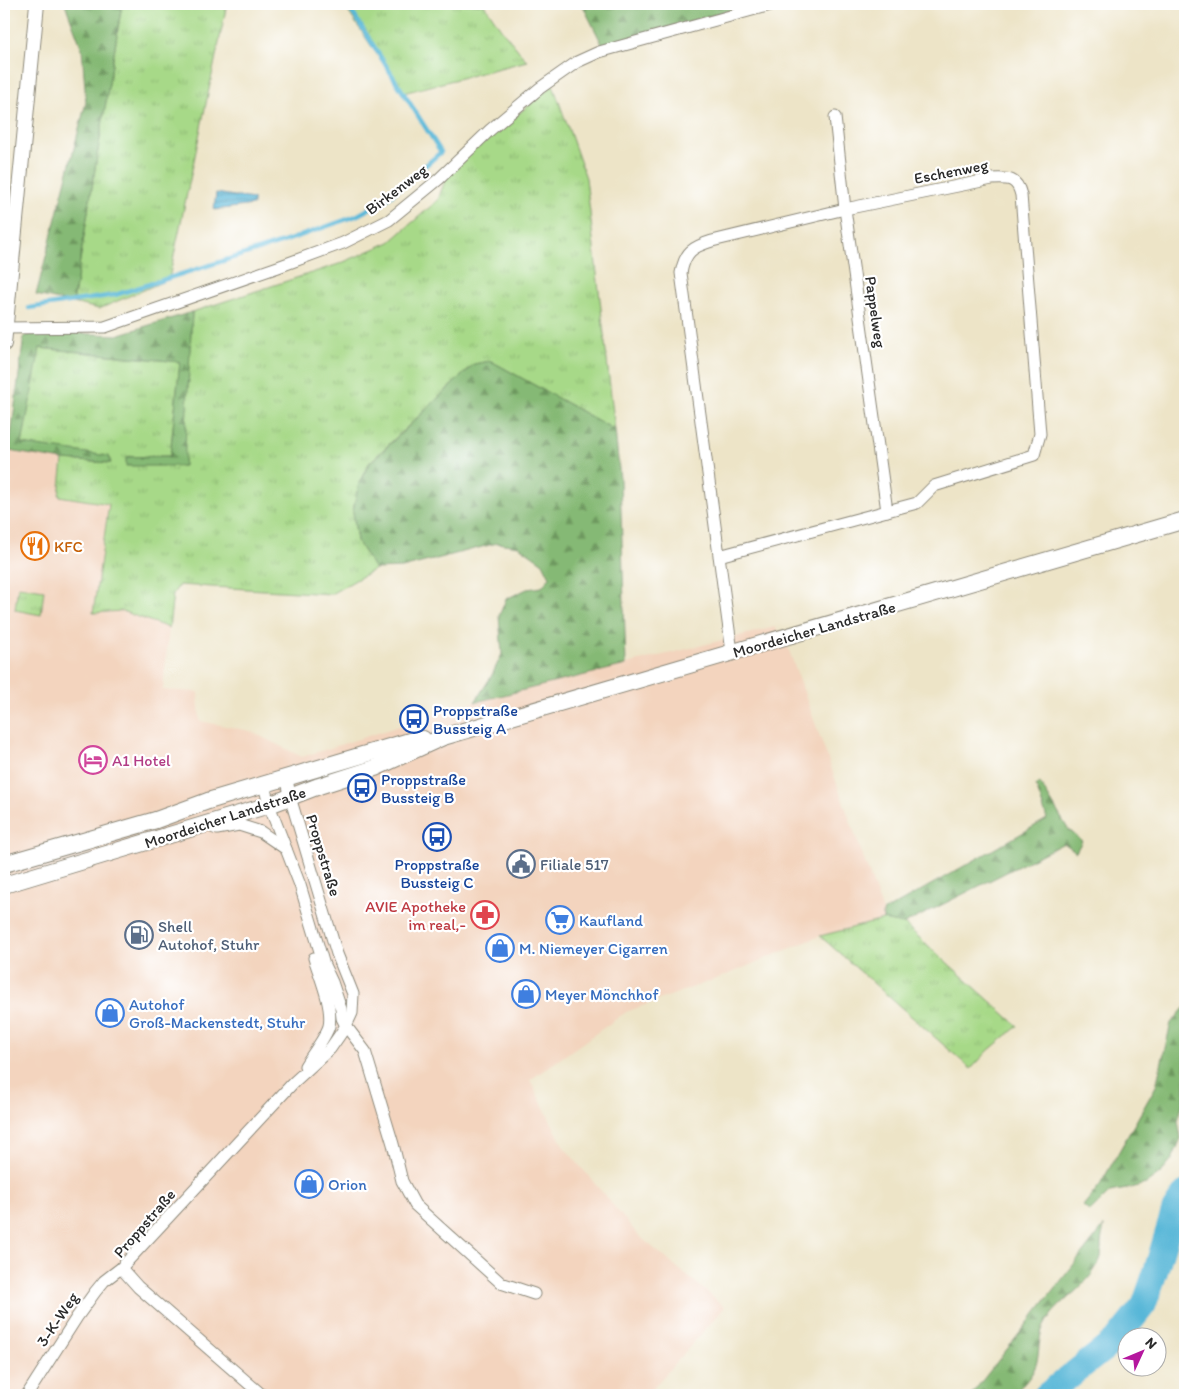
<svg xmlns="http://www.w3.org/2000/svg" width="1189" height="1399" font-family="Itim,sans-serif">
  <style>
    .built { fill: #f3d4be }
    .grass { fill: url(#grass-tufts); stroke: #69825a }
    .forest { fill: url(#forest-firs); stroke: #587250 }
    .water { fill: url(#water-rules); stroke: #427182 }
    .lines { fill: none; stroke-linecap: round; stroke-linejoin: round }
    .stream { stroke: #59b7d8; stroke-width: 4.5 }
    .river { stroke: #59b7d8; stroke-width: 25 }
    .minor-casing { stroke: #8c8879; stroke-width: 13 }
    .tertiary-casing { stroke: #8c8879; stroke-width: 16 }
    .secondary-casing { stroke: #8c8879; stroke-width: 18 }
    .minor { stroke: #fff; stroke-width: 11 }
    .tertiary { stroke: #fff; stroke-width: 14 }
    .secondary { stroke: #fff; stroke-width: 16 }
    .labels { text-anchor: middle; stroke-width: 4.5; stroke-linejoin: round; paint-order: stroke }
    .street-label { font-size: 16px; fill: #2b2b2b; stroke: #fff }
    .food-label { font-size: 16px; fill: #c56008; stroke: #fff; text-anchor: start }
    .transit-label { font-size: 16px; fill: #164399; stroke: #fff; text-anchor: start }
    .hotel-label { font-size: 16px; fill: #b23c85; stroke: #fff; text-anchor: start }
    .service-label { font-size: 16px; fill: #4e5e75; stroke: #fff; text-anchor: start }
    .health-label { font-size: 16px; fill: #be3a42; stroke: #fff; text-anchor: end }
    .shop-label { font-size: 16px; fill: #366cbe; stroke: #fff; text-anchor: start }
  </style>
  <defs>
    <pattern id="grass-tufts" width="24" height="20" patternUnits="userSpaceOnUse" patternTransform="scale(1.25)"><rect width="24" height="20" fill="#a7d988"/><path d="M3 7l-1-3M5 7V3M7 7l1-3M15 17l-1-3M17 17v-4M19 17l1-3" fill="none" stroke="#90ba76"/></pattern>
    <pattern id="forest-firs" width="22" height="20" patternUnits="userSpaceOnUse" patternTransform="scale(1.25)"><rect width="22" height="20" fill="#85b974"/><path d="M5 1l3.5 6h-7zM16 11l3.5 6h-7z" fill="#6d975f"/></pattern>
    <pattern id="water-rules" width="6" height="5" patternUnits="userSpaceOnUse" patternTransform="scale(1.25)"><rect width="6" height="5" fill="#59b7d8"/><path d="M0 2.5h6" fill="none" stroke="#4a95af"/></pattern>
  </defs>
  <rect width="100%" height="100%" fill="#fff"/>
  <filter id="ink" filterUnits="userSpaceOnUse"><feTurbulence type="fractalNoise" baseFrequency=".02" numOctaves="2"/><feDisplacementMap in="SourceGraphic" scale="10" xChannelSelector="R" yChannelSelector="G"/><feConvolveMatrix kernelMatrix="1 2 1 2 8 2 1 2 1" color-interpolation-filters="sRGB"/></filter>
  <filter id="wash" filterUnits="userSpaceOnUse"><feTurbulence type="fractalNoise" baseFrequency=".0096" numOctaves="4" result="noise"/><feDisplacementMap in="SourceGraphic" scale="20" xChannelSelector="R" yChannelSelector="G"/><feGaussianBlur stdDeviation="1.12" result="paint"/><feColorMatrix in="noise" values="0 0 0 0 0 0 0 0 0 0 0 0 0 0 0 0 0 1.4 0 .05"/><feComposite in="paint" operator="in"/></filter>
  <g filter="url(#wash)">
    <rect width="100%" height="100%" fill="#ede4c7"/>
    <polygon class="built" points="9,451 63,460 59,496 109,504 93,613 122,611 169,628 163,690 198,692 200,721 250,731 302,757 475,702 775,627 786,642 883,912 883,920 820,936 724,976 626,1012 530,1080 564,1147 639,1236 725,1307 647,1395 4,1395 4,490"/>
    <g class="grass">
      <polygon points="122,4 227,4 169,279 99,309 73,303"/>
      <polygon points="343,4 484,4 501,29 527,61 403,93"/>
      <polygon points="553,85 586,178 615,430 491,361 474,364 369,463 359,483 353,511 357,541 375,569 331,594 179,585 173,594 169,628 122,611 93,613 109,504 59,496 63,460 111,463 22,444 39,348 180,362 170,456 126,457 183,466 192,312 339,264 390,242 438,200 448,172"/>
      <polygon points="18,586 44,590 41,615 15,610"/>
      <polygon points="883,920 904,924 1018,1026 989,1050 971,1069 820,936"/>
    </g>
    <g class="forest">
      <polygon points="65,4 122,4 73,303 36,295 86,102 82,49"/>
      <polygon points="582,4 750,4 604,48"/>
      <polygon points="192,312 184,466 126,466 126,457 170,456 180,362 40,348 22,444 109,456 111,463 63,460 9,451 24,336 44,332 117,335"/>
      <polygon points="491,361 615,430 620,479 626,665 475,702 492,675 502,654 499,616 506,599 527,589 542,587 550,577 543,563 519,546 497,543 402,568 375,569 357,541 353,511 359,483 369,464 474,364"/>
      <polygon points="1040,783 1068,829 1082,841 1076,852 1064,843 904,924 883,920 883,912 1047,819 1036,786"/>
      <polygon points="1185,1007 1185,1094 1178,1121 1181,1138 1172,1160 1161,1173 1146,1184 1127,1189 1110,1192 1090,1212 1083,1206 1100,1185 1156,1086 1171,1023"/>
      <path d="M1104 1226C1103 1232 1101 1239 1101 1245 1101 1256 1103 1255 1097 1266 1084 1291 1053 1303 1042 1330 1039 1340 1039 1351 1037 1361 1035 1373 1021 1390 1009 1395H971Z"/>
    </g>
    <polygon class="water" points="216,193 253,199 253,205 214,210"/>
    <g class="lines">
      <polyline class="stream" points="29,308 115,295 283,242 356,216 387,199 441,152 347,4"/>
      <polyline class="river" points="1046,1395 1117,1339 1144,1305 1156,1270 1174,1210 1185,1193"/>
    </g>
  </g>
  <g filter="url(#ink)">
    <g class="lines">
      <defs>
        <g id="minor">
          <polyline points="835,117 845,209 887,511"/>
          <polyline points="5,328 105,327 278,267 343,243 389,220 439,179 490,130 540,88 577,62 599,52 774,4"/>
          <path d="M719 556 917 503 934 486 1034 455 1040 434 1021 195C1017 178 1009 178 992 179L845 209 712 241C692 247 685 252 681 273L732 652"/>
          <polyline points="264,785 269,805 300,885 324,965 332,982 341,1009 342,1018 346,1026 365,1051 393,1144 402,1181 415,1205 501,1283 534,1294"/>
          <polyline points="206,825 217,829 239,825 261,832 286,849"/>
          <path d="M305 1066C311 1056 326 1037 329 1026 333 1007 320 977 314 958"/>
          <polyline points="121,1268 138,1287 262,1395"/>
          <polyline points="27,1395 77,1317 95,1292 104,1281 121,1268 294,1082 330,1049 346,1026 352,1013 353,994 337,954 290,797 287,778"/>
        </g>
        <polyline id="tertiary" points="4,344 37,4"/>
        <g id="secondary">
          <polyline points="4,864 156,820 208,801 413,740 423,739"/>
          <polyline points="4,885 269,805 319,786 375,768 443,737 1185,520"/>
        </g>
      </defs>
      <use href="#minor" class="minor-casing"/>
      <use href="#tertiary" class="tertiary-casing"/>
      <use href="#secondary" class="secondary-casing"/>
      <use href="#minor" class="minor"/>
      <use href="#tertiary" class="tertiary"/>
      <use href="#secondary" class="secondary"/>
    </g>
  </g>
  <defs>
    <symbol id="restaurant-ring" viewBox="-11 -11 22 22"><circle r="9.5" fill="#fff" stroke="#e8710a" stroke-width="1.5"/><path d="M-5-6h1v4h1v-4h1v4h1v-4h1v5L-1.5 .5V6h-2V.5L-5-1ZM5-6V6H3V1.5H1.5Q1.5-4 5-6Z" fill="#e8710a"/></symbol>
    <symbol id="bus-ring" viewBox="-11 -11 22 22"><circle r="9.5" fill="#fff" stroke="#1a4fb4" stroke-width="1.5"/><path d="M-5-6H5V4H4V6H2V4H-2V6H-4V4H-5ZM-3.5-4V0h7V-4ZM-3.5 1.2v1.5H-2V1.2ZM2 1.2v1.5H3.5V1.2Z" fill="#1a4fb4"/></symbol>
    <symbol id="hotel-ring" viewBox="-11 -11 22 22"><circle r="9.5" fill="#fff" stroke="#d1479c" stroke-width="1.5"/><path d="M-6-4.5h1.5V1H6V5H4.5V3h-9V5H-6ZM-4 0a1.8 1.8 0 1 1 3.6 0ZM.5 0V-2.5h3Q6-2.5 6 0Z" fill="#d1479c"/></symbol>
    <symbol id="civic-ring" viewBox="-11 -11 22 22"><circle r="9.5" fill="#fff" stroke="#5c6f8a" stroke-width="1.5"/><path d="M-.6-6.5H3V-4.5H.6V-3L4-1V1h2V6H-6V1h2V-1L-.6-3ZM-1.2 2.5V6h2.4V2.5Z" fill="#5c6f8a"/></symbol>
    <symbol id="pharmacy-ring" viewBox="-11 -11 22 22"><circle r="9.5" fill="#fff" stroke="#e0444e" stroke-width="1.5"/><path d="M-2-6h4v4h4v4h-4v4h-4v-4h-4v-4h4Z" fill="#e0444e"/></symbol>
    <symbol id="supermarket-ring" viewBox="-11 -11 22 22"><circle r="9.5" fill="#fff" stroke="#3f7fe0" stroke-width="1.5"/><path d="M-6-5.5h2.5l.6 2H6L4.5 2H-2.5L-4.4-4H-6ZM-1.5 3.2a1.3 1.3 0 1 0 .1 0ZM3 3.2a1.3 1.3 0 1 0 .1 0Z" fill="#3f7fe0"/></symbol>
    <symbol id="fuel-ring" viewBox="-11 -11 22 22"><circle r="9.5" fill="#fff" stroke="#5c6f8a" stroke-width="1.5"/><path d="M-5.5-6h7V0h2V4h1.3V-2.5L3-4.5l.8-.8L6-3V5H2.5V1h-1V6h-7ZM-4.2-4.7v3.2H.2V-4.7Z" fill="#5c6f8a"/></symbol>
    <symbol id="shop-ring" viewBox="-11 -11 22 22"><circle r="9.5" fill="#fff" stroke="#3f7fe0" stroke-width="1.5"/><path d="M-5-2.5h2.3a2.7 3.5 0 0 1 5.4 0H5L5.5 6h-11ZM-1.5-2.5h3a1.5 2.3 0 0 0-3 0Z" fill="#3f7fe0"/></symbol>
  </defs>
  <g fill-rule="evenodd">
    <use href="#restaurant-ring" x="19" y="530" width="32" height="32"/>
    <use href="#bus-ring" x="398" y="703" width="32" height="32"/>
    <use href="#hotel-ring" x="77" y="744" width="32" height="32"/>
    <use href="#bus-ring" x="346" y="772" width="32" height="32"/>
    <use href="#bus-ring" x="421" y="821" width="32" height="32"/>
    <use href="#civic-ring" x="505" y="848" width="32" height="32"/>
    <use href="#pharmacy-ring" x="469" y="899" width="32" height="32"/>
    <use href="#supermarket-ring" x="544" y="904" width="32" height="32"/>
    <use href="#fuel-ring" x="123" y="919" width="32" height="32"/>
    <use href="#shop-ring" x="484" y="932" width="32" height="32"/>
    <use href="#shop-ring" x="510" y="978" width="32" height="32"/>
    <use href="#shop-ring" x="94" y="997" width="32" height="32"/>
    <use href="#shop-ring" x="293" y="1168" width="32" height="32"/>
  </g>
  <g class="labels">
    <g class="street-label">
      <text transform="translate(951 171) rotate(-11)" y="6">Eschenweg</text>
      <text transform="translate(396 189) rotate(-37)" y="6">Birkenweg</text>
      <text transform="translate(876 312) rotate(82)" y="6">Pappelweg</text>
      <text transform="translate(814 629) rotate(-16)" y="6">Moordeicher Landstraße</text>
      <text transform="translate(225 817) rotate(-18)" y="6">Moordeicher Landstraße</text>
      <text transform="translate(324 855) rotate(73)" y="6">Proppstraße</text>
      <text transform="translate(144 1223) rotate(-49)" y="6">Proppstraße</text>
      <text transform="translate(57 1319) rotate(-56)" y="6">3-K-Weg</text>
    </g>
    <g class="food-label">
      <text x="54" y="552">KFC</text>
    </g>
    <g class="transit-label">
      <text x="433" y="716">Proppstraße<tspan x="433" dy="18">Bussteig A</tspan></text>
      <text x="381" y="785">Proppstraße<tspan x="381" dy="18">Bussteig B</tspan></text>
      <text x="437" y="870" text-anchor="middle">Proppstraße<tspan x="437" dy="18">Bussteig C</tspan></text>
    </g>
    <g class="hotel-label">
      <text x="112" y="766">A1 Hotel</text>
    </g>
    <g class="service-label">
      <text x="540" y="870">Filiale 517</text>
      <text x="158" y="932">Shell<tspan x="158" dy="18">Autohof, Stuhr</tspan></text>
    </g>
    <g class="health-label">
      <text x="466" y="912">AVIE Apotheke<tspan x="466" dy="18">im real,-</tspan></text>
    </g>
    <g class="shop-label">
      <text x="579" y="926">Kaufland</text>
      <text x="519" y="954">M. Niemeyer Cigarren</text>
      <text x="545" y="1000">Meyer Mönchhof</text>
      <text x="129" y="1010">Autohof<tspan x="129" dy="18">Groß-Mackenstedt, Stuhr</tspan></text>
      <text x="328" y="1190">Orion</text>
    </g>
  </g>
  <rect width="1189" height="1399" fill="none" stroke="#fff" stroke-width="20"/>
  <g transform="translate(1142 1352) rotate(46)"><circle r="24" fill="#ffffff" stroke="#aaaaaa"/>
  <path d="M0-4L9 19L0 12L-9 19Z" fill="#b5179e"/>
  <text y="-8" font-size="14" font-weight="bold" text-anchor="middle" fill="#2b2b2b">N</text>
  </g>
</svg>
